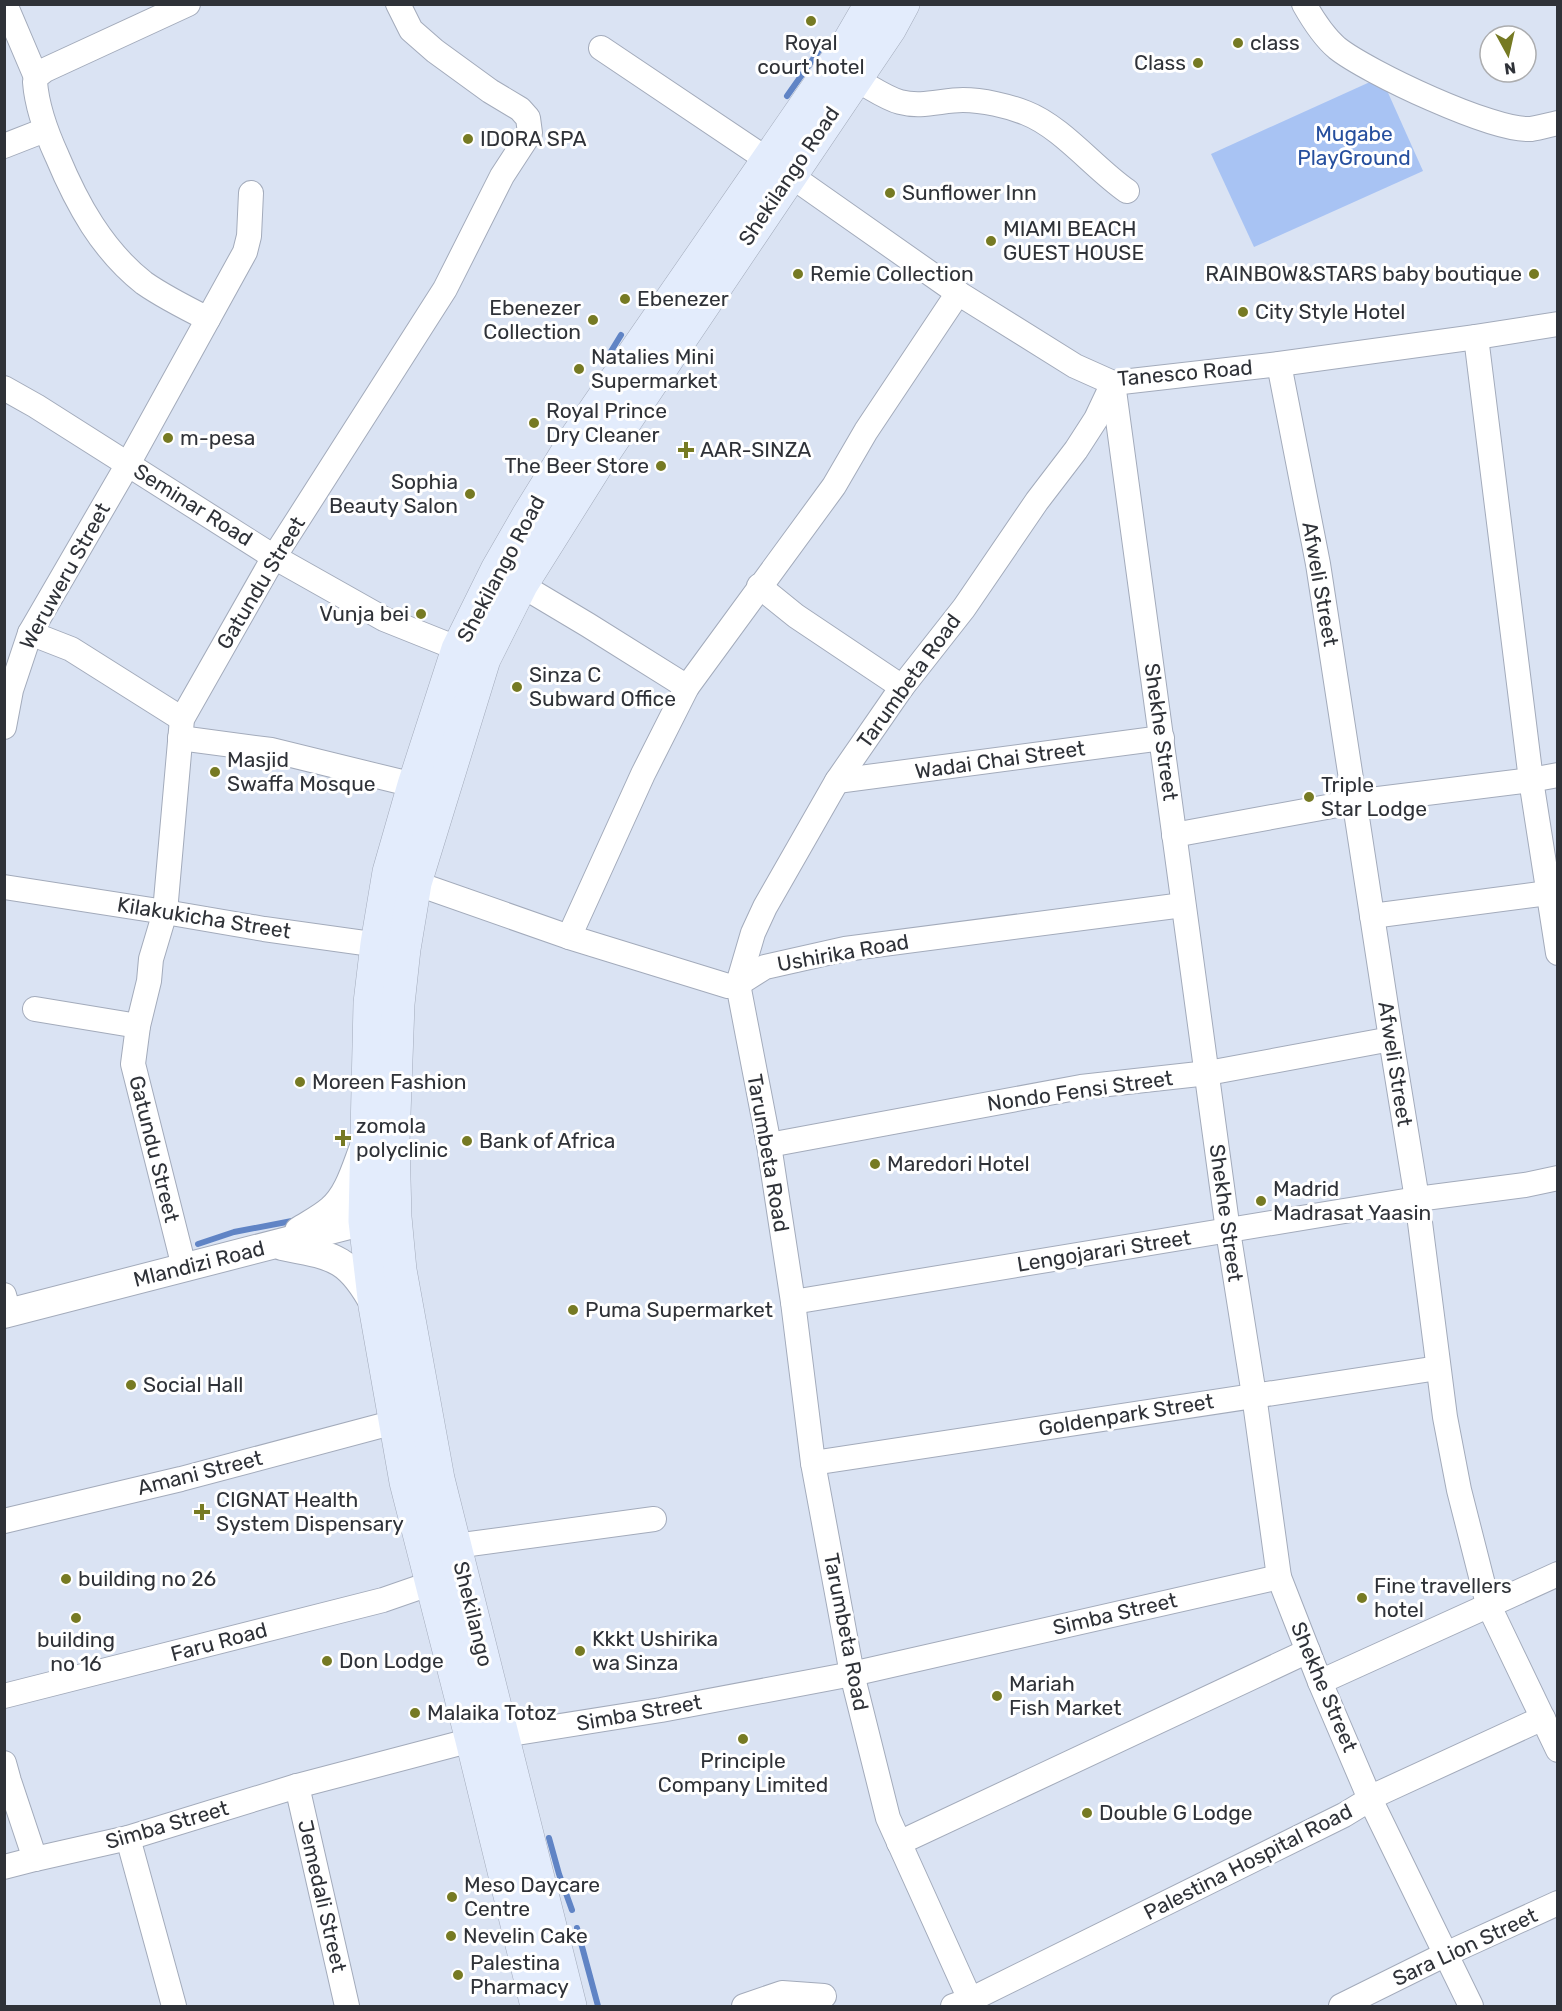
<svg xmlns="http://www.w3.org/2000/svg" width="1562" height="2011" font-family="Rubik,sans-serif">
  <style>
    .green { fill: #a8c3f3 }
    .lines { fill: none; stroke-linecap: round; stroke-linejoin: round }
    .stream { stroke: #6084c5; stroke-width: 6 }
    .minor-casing { stroke: #a3abbb; stroke-width: 26 }
    .tertiary-casing { stroke: #a3abbb; stroke-width: 30 }
    .secondary-casing { stroke: #a3abbb; stroke-width: 34 }
    .minor { stroke: #fff; stroke-width: 24 }
    .tertiary { stroke: #fff; stroke-width: 28 }
    .secondary { stroke: #e3ecfc; stroke-width: 33 }
    .poi-dot { fill: #767a23; stroke: #fff; stroke-width: 2 }
    .labels { text-anchor: middle; stroke-width: 6; stroke-linejoin: round; paint-order: stroke }
    .poi-label { font-size: 21px; fill: #2f3238; stroke: #fff; text-anchor: start }
    .park-label { font-size: 21px; fill: #264f9e; stroke: #fff }
    .street-label { font-size: 21px; fill: #2f3238; stroke: #fff }
  </style>
  <rect width="100%" height="100%" fill="#dae3f3"/>
  <polygon class="green" points="1381,77 1423,171 1254,247 1211,154"/>
  <g class="lines">
    <g class="stream">
      <polyline points="787,96 825,42"/>
      <polyline points="607,358 621,335"/>
      <polyline points="198,1244 234,1232 297,1220"/>
      <polyline points="549,1838 559,1874 572,1910"/>
      <polyline points="577,1928 598,2006"/>
    </g>
    <defs>
      <g id="minor">
        <polyline points="5,4 36,77"/>
        <path d="M188 4 45 70 36 77 35 82C37 108 46 132 57 156 77 204 102 250 144 283 164 297 186 308 208 319"/>
        <path d="M1304 4C1313 20 1323 36 1337 48 1367 72 1494 132 1531 129 1539 128 1549 125 1558 123"/>
        <polyline points="601,48 790,175 958,293 1075,366 1113,383 1279,364 1476,337 1558,324"/>
        <path d="M855 79C869 86 885 98 900 102 922 108 942 100 963 100 983 100 1008 106 1026 113 1062 127 1095 169 1127 191"/>
        <polyline points="4,146 45,130"/>
        <polyline points="1476,337 1531,780 1558,953"/>
        <polyline points="1279,364 1318,564 1391,1039 1417,1199 1445,1417 1459,1490 1488,1604 1558,1750"/>
        <polyline points="1113,383 1228,1231 1254,1395 1279,1577 1320,1682 1370,1799 1471,2006"/>
        <polyline points="4,388 36,406 274,557 384,619 474,655"/>
        <polyline points="521,585 588,625 687,687"/>
        <polyline points="759,586 796,616 902,687"/>
        <polyline points="30,633 71,649 182,719"/>
        <polyline points="4,727 11,690 30,633 128,464 245,252 249,236 251,193"/>
        <polyline points="180,738 271,750 414,785"/>
        <polyline points="837,781 1162,738"/>
        <polyline points="1174,835 1354,802 1531,780 1558,775"/>
        <polyline points="415,883 569,937 728,986 738,984 765,967 845,949 1183,905"/>
        <polyline points="4,887 165,912 264,929 393,947"/>
        <polyline points="1372,916 1548,893"/>
        <polyline points="569,937 643,774 687,687 834,486 866,431 958,293"/>
        <polyline points="35,1009 138,1026"/>
        <polyline points="769,1145 1081,1087 1208,1073 1391,1039"/>
        <polyline points="184,1267 133,1064 138,1026 149,981 151,959 165,912 182,719 274,557 445,289 502,176 530,133 528,118 520,109 490,91 435,51 411,30 398,4"/>
        <polyline points="4,1295 9,1313"/>
        <polyline points="793,1302 1417,1199 1525,1185 1558,1178"/>
        <polyline points="813,1463 1438,1368"/>
        <polyline points="4,1521 181,1479 395,1422"/>
        <polyline points="455,1546 654,1519"/>
        <polyline points="1320,1682 1558,1574"/>
        <polyline points="4,1696 383,1600 432,1583"/>
        <polyline points="4,1763 9,1781 35,1859"/>
        <polyline points="297,1786 347,2006"/>
        <polyline points="128,1838 174,2006"/>
        <polyline points="899,1843 1308,1651"/>
        <polyline points="4,1867 35,1859 128,1838 297,1786 472,1740 661,1710 852,1674 1279,1577"/>
        <polyline points="744,2006 782,1993 824,1996"/>
        <polyline points="953,2006 970,2000 1344,1815 1380,1793 1543,1718"/>
        <polyline points="973,2006 888,1818 852,1674 813,1463 793,1302 769,1145 738,984 753,933 765,907 837,781 902,687 964,608 1037,501 1076,450 1096,419 1113,383"/>
        <polyline points="1341,2006 1446,1954 1558,1903"/>
      </g>
      <g id="tertiary">
        <path d="M299 1231C310 1224 322 1218 331 1210 349 1195 356 1167 364 1147"/>
        <path d="M282 1246C334 1256 349 1257 375 1306"/>
        <polyline points="4,1314 365,1221 386,1218"/>
      </g>
      <g id="secondary">
        <polyline points="537,2006 472,1740 406,1482 375,1306 365,1221 370,1003 377,944 389,872 414,785 458,649 497,570 528,516 578,435 846,47 871,4"/>
        <polyline points="570,2006 438,1479 400,1270 395,1217 393,1142 398,1004 404,949 415,883 484,659 521,585 607,448 890,28 903,4"/>
      </g>
    </defs>
    <use href="#minor" class="minor-casing"/>
    <use href="#tertiary" class="tertiary-casing"/>
    <use href="#secondary" class="secondary-casing"/>
    <use href="#minor" class="minor"/>
    <use href="#tertiary" class="tertiary"/>
    <use href="#secondary" class="secondary"/>
  </g>
  <g class="poi-dot">
    <circle cx="811" cy="21" r="6"/>
    <circle cx="1238" cy="43" r="6"/>
    <circle cx="1198" cy="63" r="6"/>
    <circle cx="468" cy="139" r="6"/>
    <circle cx="890" cy="193" r="6"/>
    <circle cx="991" cy="241" r="6"/>
    <circle cx="798" cy="274" r="6"/>
    <circle cx="1534" cy="274" r="6"/>
    <circle cx="625" cy="299" r="6"/>
    <circle cx="1243" cy="312" r="6"/>
    <circle cx="593" cy="320" r="6"/>
    <circle cx="579" cy="369" r="6"/>
    <circle cx="534" cy="423" r="6"/>
    <circle cx="168" cy="438" r="6"/>
    <path d="M683 441h6v6h6v6h-6v6h-6v-6h-6v-6h6z"/>
    <circle cx="661" cy="466" r="6"/>
    <circle cx="470" cy="494" r="6"/>
    <circle cx="421" cy="614" r="6"/>
    <circle cx="517" cy="687" r="6"/>
    <circle cx="215" cy="772" r="6"/>
    <circle cx="1309" cy="797" r="6"/>
    <circle cx="300" cy="1082" r="6"/>
    <path d="M340 1129h6v6h6v6h-6v6h-6v-6h-6v-6h6z"/>
    <circle cx="467" cy="1141" r="6"/>
    <circle cx="875" cy="1164" r="6"/>
    <circle cx="1261" cy="1201" r="6"/>
    <circle cx="573" cy="1310" r="6"/>
    <circle cx="131" cy="1385" r="6"/>
    <path d="M199 1503h6v6h6v6h-6v6h-6v-6h-6v-6h6z"/>
    <circle cx="66" cy="1579" r="6"/>
    <circle cx="1362" cy="1598" r="6"/>
    <circle cx="76" cy="1618" r="6"/>
    <circle cx="580" cy="1651" r="6"/>
    <circle cx="327" cy="1661" r="6"/>
    <circle cx="997" cy="1696" r="6"/>
    <circle cx="415" cy="1713" r="6"/>
    <circle cx="743" cy="1739" r="6"/>
    <circle cx="1087" cy="1813" r="6"/>
    <circle cx="452" cy="1897" r="6"/>
    <circle cx="451" cy="1936" r="6"/>
    <circle cx="458" cy="1975" r="6"/>
  </g>
  <g class="labels">
    <g class="poi-label">
      <text x="811" y="50" text-anchor="middle">Royal<tspan x="811" dy="24">court hotel</tspan></text>
      <text x="1250" y="50">class</text>
      <text x="1186" y="70" text-anchor="end">Class</text>
      <text x="480" y="146">IDORA SPA</text>
      <text x="902" y="200">Sunflower Inn</text>
      <text x="1003" y="236">MIAMI BEACH<tspan x="1003" dy="24">GUEST HOUSE</tspan></text>
      <text x="810" y="281">Remie Collection</text>
      <text x="1522" y="281" text-anchor="end">RAINBOW&amp;STARS baby boutique</text>
      <text x="637" y="306">Ebenezer</text>
      <text x="581" y="315" text-anchor="end">Ebenezer<tspan x="581" dy="24">Collection</tspan></text>
      <text x="1255" y="319">City Style Hotel</text>
      <text x="591" y="364">Natalies Mini<tspan x="591" dy="24">Supermarket</tspan></text>
      <text x="546" y="418">Royal Prince<tspan x="546" dy="24">Dry Cleaner</tspan></text>
      <text x="180" y="445">m-pesa</text>
      <text x="700" y="457">AAR-SINZA</text>
      <text x="649" y="473" text-anchor="end">The Beer Store</text>
      <text x="458" y="489" text-anchor="end">Sophia<tspan x="458" dy="24">Beauty Salon</tspan></text>
      <text x="409" y="621" text-anchor="end">Vunja bei</text>
      <text x="529" y="682">Sinza C<tspan x="529" dy="24">Subward Office</tspan></text>
      <text x="227" y="767">Masjid<tspan x="227" dy="24">Swaffa Mosque</tspan></text>
      <text x="1321" y="792">Triple<tspan x="1321" dy="24">Star Lodge</tspan></text>
      <text x="312" y="1089">Moreen Fashion</text>
      <text x="356" y="1133">zomola<tspan x="356" dy="24">polyclinic</tspan></text>
      <text x="479" y="1148">Bank of Africa</text>
      <text x="887" y="1171">Maredori Hotel</text>
      <text x="1273" y="1196">Madrid<tspan x="1273" dy="24">Madrasat Yaasin</tspan></text>
      <text x="585" y="1317">Puma Supermarket</text>
      <text x="143" y="1392">Social Hall</text>
      <text x="216" y="1507">CIGNAT Health<tspan x="216" dy="24">System Dispensary</tspan></text>
      <text x="78" y="1586">building no 26</text>
      <text x="1374" y="1593">Fine travellers<tspan x="1374" dy="24">hotel</tspan></text>
      <text x="592" y="1646">Kkkt Ushirika<tspan x="592" dy="24">wa Sinza</tspan></text>
      <text x="76" y="1647" text-anchor="middle">building<tspan x="76" dy="24">no 16</tspan></text>
      <text x="339" y="1668">Don Lodge</text>
      <text x="1009" y="1691">Mariah<tspan x="1009" dy="24">Fish Market</tspan></text>
      <text x="427" y="1720">Malaika Totoz</text>
      <text x="743" y="1768" text-anchor="middle">Principle<tspan x="743" dy="24">Company Limited</tspan></text>
      <text x="1099" y="1820">Double G Lodge</text>
      <text x="464" y="1892">Meso Daycare<tspan x="464" dy="24">Centre</tspan></text>
      <text x="463" y="1943">Nevelin Cake</text>
      <text x="470" y="1970">Palestina<tspan x="470" dy="24">Pharmacy</tspan></text>
    </g>
    <g class="park-label">
      <text x="1354" y="141">Mugabe<tspan x="1354" dy="24">PlayGround</tspan></text>
    </g>
    <g class="street-label">
      <text transform="translate(789 176) rotate(-56)" y="7">Shekilango Road</text>
      <text transform="translate(1185 373) rotate(-5)" y="7">Tanesco Road</text>
      <text transform="translate(193 505) rotate(32)" y="7">Seminar Road</text>
      <text transform="translate(501 569) rotate(-62)" y="7">Shekilango Road</text>
      <text transform="translate(65 576) rotate(-61)" y="7">Weruweru Street</text>
      <text transform="translate(261 583) rotate(-59)" y="7">Gatundu Street</text>
      <text transform="translate(1320 584) rotate(80)" y="7">Afweli Street</text>
      <text transform="translate(909 681) rotate(-54)" y="7">Tarumbeta Road</text>
      <text transform="translate(1161 732) rotate(82)" y="7">Shekhe Street</text>
      <text transform="translate(1000 760) rotate(-8)" y="7">Wadai Chai Street</text>
      <text transform="translate(204 918) rotate(9)" y="7">Kilakukicha Street</text>
      <text transform="translate(843 953) rotate(-10)" y="7">Ushirika Road</text>
      <text transform="translate(1395 1064) rotate(81)" y="7">Afweli Street</text>
      <text transform="translate(1080 1091) rotate(-8)" y="7">Nondo Fensi Street</text>
      <text transform="translate(154 1149) rotate(76)" y="7">Gatundu Street</text>
      <text transform="translate(768 1153) rotate(80)" y="7">Tarumbeta Road</text>
      <text transform="translate(1226 1213) rotate(82)" y="7">Shekhe Street</text>
      <text transform="translate(1104 1251) rotate(-9)" y="7">Lengojarari Street</text>
      <text transform="translate(199 1264) rotate(-14)" y="7">Mlandizi Road</text>
      <text transform="translate(1126 1415) rotate(-9)" y="7">Goldenpark Street</text>
      <text transform="translate(200 1473) rotate(-14)" y="7">Amani Street</text>
      <text transform="translate(473 1614) rotate(76)" y="7">Shekilango</text>
      <text transform="translate(1115 1614) rotate(-13)" y="7">Simba Street</text>
      <text transform="translate(846 1632) rotate(79)" y="7">Tarumbeta Road</text>
      <text transform="translate(219 1642) rotate(-15)" y="7">Faru Road</text>
      <text transform="translate(1324 1687) rotate(67)" y="7">Shekhe Street</text>
      <text transform="translate(639 1713) rotate(-10)" y="7">Simba Street</text>
      <text transform="translate(167 1825) rotate(-16)" y="7">Simba Street</text>
      <text transform="translate(1248 1862) rotate(-27)" y="7">Palestina Hospital Road</text>
      <text transform="translate(322 1896) rotate(77)" y="7">Jemedali Street</text>
      <text transform="translate(1465 1947) rotate(-25)" y="7">Sara Lion Street</text>
    </g>
  </g>
  <rect width="1562" height="2011" fill="none" stroke="#2f3238" stroke-width="12"/>
  <g transform="translate(1508 54) rotate(172)"><circle r="28" fill="#ffffff" stroke="#acadaf" stroke-width="1.5"/>
  <path d="M0-4.5L10 22L0 15L-10 22Z" fill="#767a23"/>
  <text y="-9" font-size="16" font-weight="bold" text-anchor="middle" fill="#2f3238">N</text>
  </g>
</svg>
